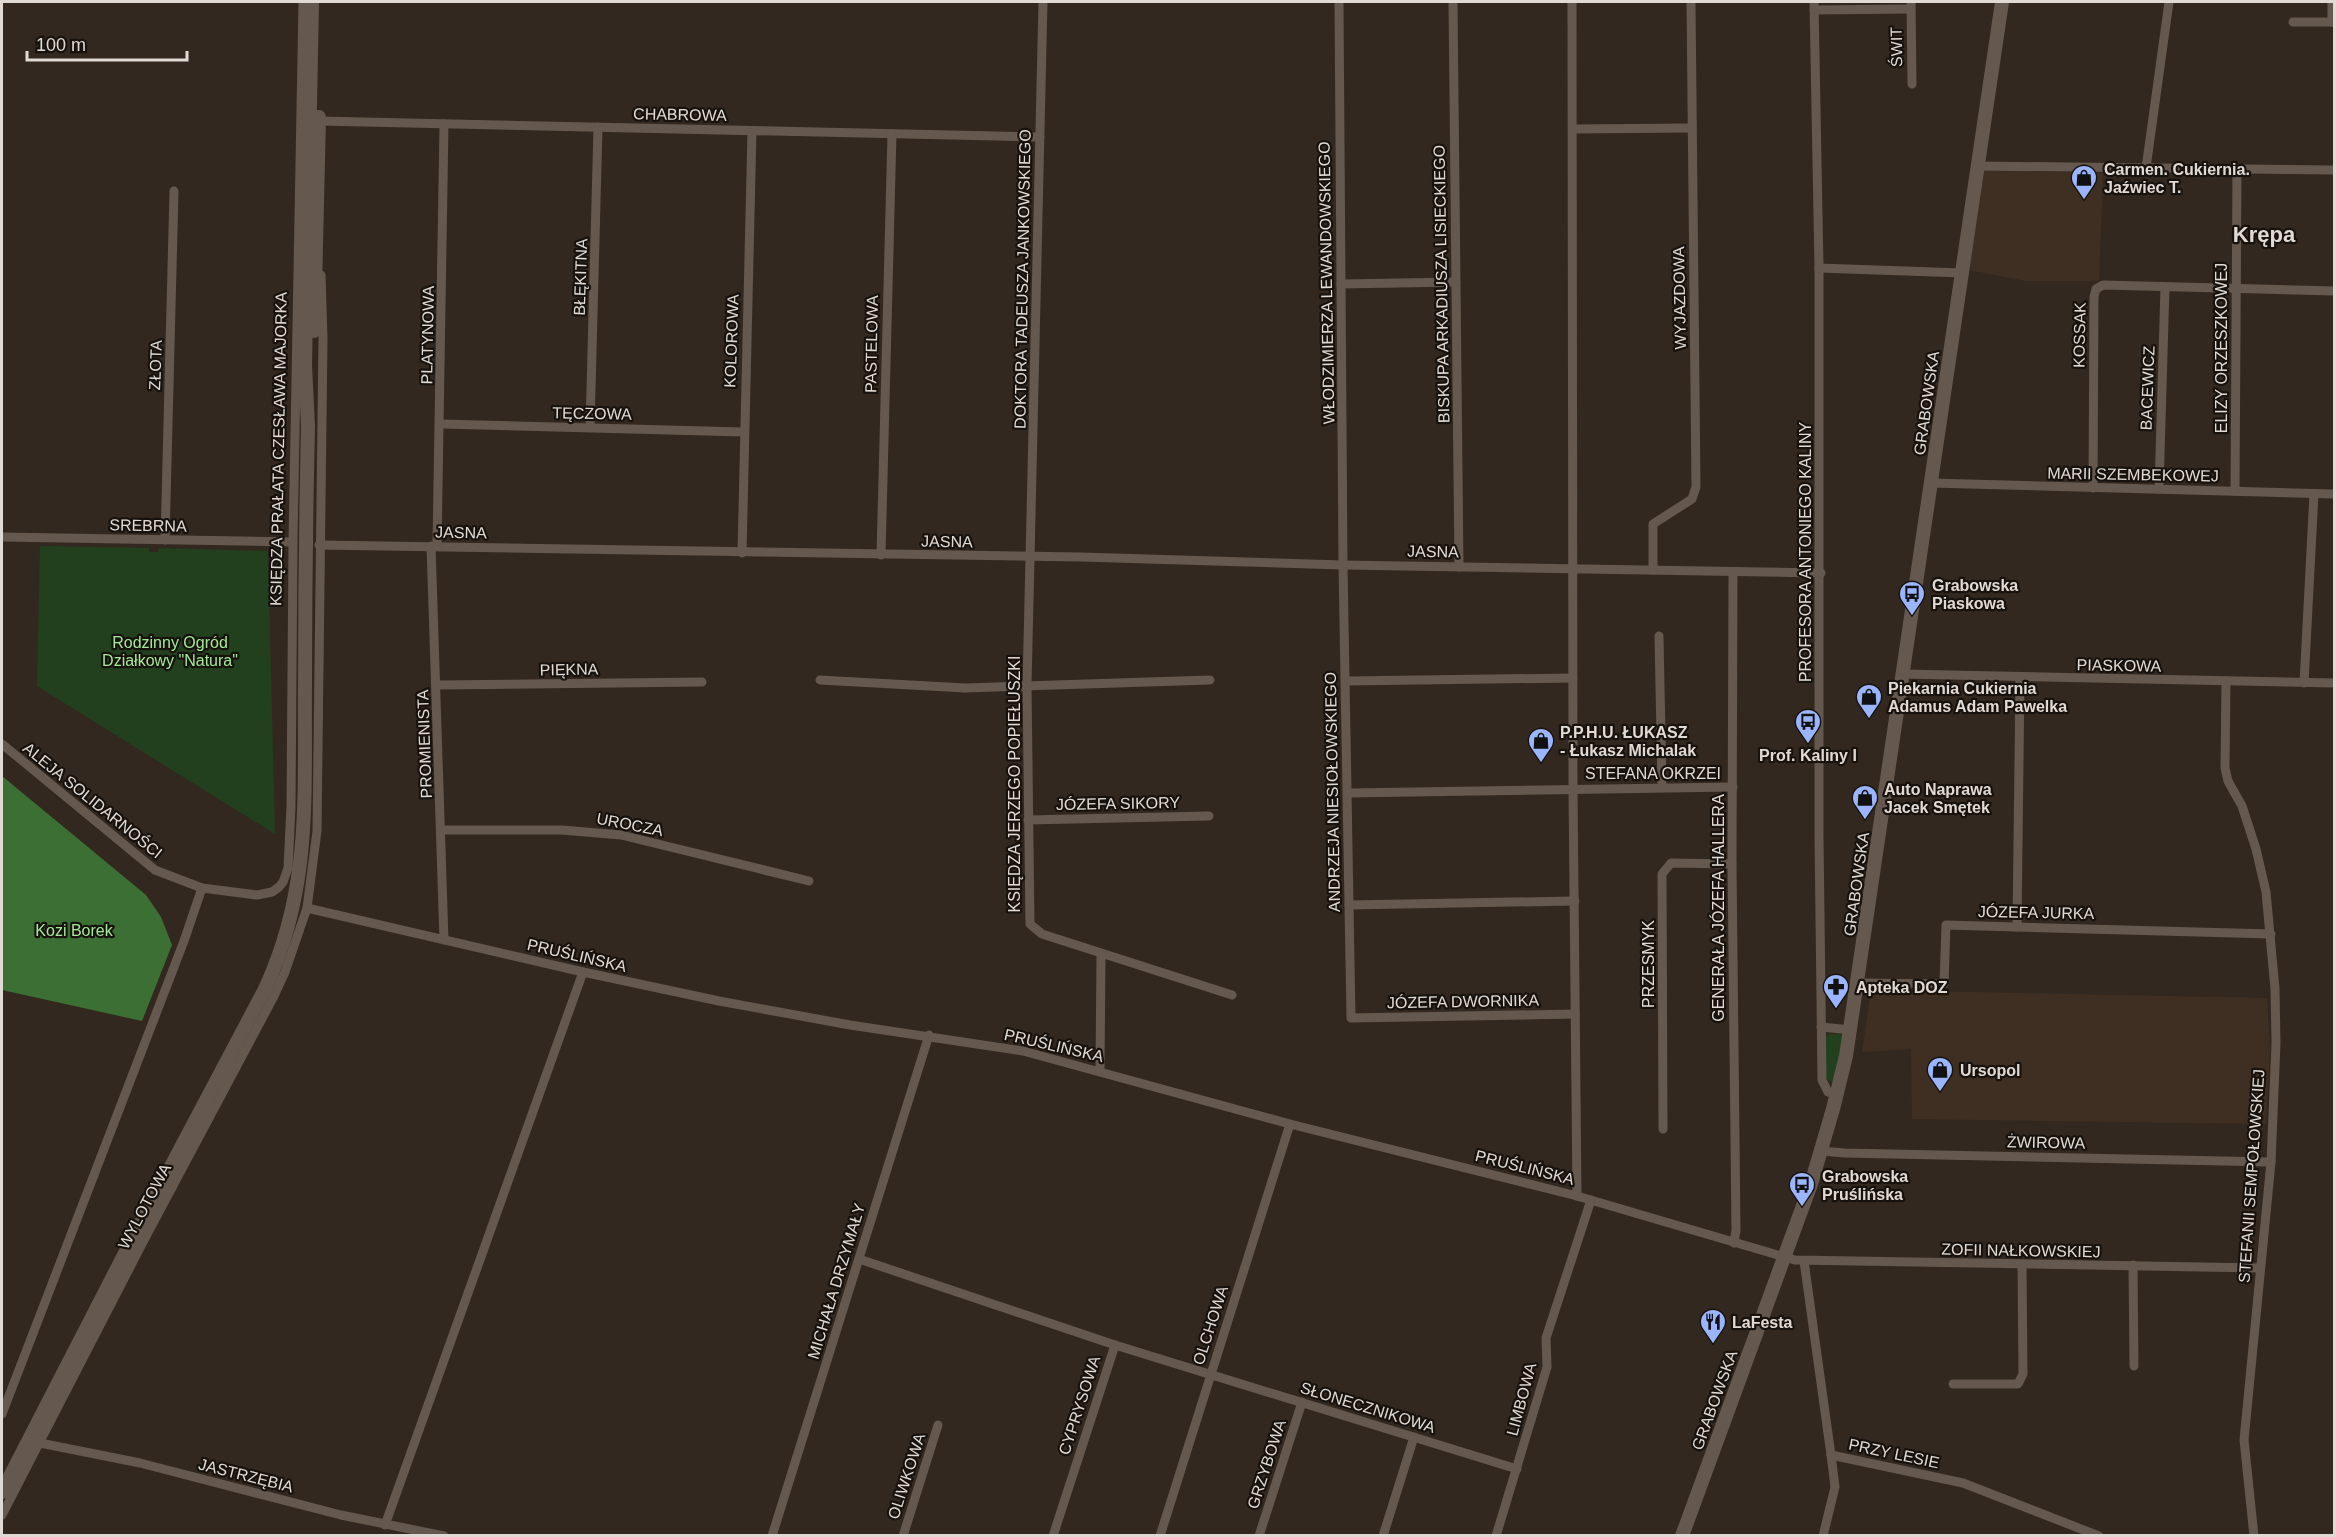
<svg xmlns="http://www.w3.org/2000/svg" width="2336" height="1537" font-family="Arial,sans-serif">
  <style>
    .built { fill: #3f2f22 }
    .green { fill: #22401d }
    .forest { fill: #3c6f34 }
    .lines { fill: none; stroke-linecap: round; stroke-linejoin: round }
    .street { stroke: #65584e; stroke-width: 9 }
    .secondary { stroke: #65584e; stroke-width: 14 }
    .labels { text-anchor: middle; stroke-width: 4.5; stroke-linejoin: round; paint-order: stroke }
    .street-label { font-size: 16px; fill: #e1dad4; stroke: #17120e }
    .poi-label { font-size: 16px; font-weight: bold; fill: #e1dad4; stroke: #17120e; text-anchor: start }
    .park-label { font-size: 16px; fill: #a1e995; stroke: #17120e }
    .district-label { font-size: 22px; font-weight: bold; fill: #e1dad4; stroke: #17120e }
  </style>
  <rect width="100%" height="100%" fill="#33281f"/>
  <g class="built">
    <polygon points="1981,170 2103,173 2099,281 2026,281 1969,270"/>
    <polygon points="1871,990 2267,998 2270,1050 2266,1124 1912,1119 1911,1049 1862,1052"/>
  </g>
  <g class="green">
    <polygon points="40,546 149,548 149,552 158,552 159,548 268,551 275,834 37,686"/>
    <polygon points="1830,1034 1840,1034 1843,1038 1834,1080 1832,1082 1826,1078 1826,1037"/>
  </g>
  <polygon class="forest" points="2,776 146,895 161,917 172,945 142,1021 2,990"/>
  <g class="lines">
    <g class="street">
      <polyline points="1043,2 1027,686 1030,924 1042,934 1232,995"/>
      <polyline points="1339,2 1343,565 1351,1018 1575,1014"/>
      <polyline points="1453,2 1459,567"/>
      <polyline points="1572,2 1573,789 1577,1196"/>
      <polyline points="1814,2 1819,268 1819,836 1822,1080 1828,1092 1837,1096"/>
      <polyline points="1911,2 1912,84"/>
      <polyline points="2332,2 2332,22"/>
      <polyline points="1814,10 1911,9"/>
      <polyline points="2293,22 2334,22"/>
      <polyline points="319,121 1040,137"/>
      <polyline points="1573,129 1691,128"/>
      <polyline points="1978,166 2334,170"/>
      <polyline points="2146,168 2169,2"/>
      <polyline points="1819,268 1962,273"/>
      <polyline points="1341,284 1456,282"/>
      <polyline points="441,424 743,432"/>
      <polyline points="590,427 598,127"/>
      <polyline points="1931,483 2334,494"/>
      <polyline points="2093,488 2094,297 2096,289 2103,285 2334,291"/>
      <polyline points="2159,489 2165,287"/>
      <polyline points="2235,491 2237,169"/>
      <polyline points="2,537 293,542"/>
      <polyline points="165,540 174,191"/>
      <polyline points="319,545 1081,557 1343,565 1821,573"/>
      <polyline points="431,546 444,940"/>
      <polyline points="437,546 444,124"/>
      <polyline points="742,553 752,131"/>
      <polyline points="881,555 892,134"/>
      <polyline points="1653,570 1653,524 1692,499 1696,487 1691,2"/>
      <polyline points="1733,572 1732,864 1736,1230 1734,1243"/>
      <polyline points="1659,636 1662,787"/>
      <polyline points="1903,674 2334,683"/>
      <polyline points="820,680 965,688 1210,680"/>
      <polyline points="1346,681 1573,678"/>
      <polyline points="2226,681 2225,768 2228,781 2242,806 2256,849 2266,892 2275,989 2276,1043 2271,1162 2244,1440 2254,1536"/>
      <polyline points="2304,683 2314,494"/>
      <polyline points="437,685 702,682"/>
      <polyline points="2,744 155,870 202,888 257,895 272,892 279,887 283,882 288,868 291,807 293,542 303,2"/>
      <polyline points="1348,793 1733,787"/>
      <polyline points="1028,820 1209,816"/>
      <polyline points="441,830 562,830 621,835 809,881"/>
      <polyline points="1349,905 1575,901"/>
      <polyline points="307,908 583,972 719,1001 850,1025 1023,1051 1290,1124 1577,1196 1795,1260 2259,1268"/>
      <polyline points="2017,927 2020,678"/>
      <polyline points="1858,983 1944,984 1946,925 2271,934"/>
      <polyline points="1821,1027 1851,1030"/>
      <polyline points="1100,1071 1101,954"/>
      <polyline points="1663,1129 1662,874 1671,863 1732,864"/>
      <polyline points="1821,1151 1845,1153 2271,1162"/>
      <polyline points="859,1259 1115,1345"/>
      <polyline points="1804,1261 1831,1455 1963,1483 2099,1536"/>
      <polyline points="2133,1265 2134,1366"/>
      <polyline points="1953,1384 2018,1384 2023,1374 2022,1265"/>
      <polyline points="2,1414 184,941 202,888"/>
      <polyline points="40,1443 140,1463 341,1515 444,1536"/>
      <polyline points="2,1515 143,1242 273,998 285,972 307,908 317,831 323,339 321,275"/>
      <polyline points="385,1525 583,972"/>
      <polyline points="772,1536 929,1035"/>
      <polyline points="903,1536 938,1425"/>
      <polyline points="1053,1536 1115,1345 1517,1469"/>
      <polyline points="1160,1536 1290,1124"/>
      <polyline points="1259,1536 1302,1402"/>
      <polyline points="1383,1536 1414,1437"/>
      <polyline points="1496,1536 1547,1367 1546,1338 1591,1200"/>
      <polyline points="1823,1536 1835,1487 1831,1455"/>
    </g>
    <g class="secondary">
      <polyline points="314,331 319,117"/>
      <path d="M2 1492 122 1259 265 989C312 888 304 795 305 686 305 599 306 513 308 426L305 365 312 2"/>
      <polyline points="1682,1536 1811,1184 1833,1109 1846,1056 2002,2"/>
    </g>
  </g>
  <defs>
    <symbol id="shop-pin" viewBox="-11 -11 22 30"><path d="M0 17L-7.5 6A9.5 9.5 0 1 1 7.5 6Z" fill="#9ab5fd" stroke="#17120e"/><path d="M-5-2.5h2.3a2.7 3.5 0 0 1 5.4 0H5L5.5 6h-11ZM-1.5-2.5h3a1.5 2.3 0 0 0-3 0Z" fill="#111"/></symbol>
    <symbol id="bus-pin" viewBox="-11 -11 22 30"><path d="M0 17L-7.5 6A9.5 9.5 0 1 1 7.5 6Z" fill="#9ab5fd" stroke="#17120e"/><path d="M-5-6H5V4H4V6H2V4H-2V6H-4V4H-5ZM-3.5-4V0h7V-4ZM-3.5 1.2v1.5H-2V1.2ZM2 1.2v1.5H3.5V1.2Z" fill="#111"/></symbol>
    <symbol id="pharmacy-pin" viewBox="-11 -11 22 30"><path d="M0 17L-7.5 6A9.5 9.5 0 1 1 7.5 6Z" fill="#9ab5fd" stroke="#17120e"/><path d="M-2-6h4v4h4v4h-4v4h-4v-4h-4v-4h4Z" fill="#111"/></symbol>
    <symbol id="restaurant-pin" viewBox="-11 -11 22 30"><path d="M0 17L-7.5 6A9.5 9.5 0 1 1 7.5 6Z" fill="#9ab5fd" stroke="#17120e"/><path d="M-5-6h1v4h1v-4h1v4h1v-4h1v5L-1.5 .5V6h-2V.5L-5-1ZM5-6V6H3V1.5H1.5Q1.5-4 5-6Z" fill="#111"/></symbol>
  </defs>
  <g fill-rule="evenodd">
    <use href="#shop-pin" x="2069" y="163" width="30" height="40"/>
    <use href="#bus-pin" x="1897" y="579" width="30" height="40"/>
    <use href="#shop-pin" x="1854" y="682" width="30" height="40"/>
    <use href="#bus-pin" x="1793" y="707" width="30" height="40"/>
    <use href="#shop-pin" x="1526" y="726" width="30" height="40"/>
    <use href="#shop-pin" x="1850" y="783" width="30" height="40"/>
    <use href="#pharmacy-pin" x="1821" y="972" width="30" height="40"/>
    <use href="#shop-pin" x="1925" y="1055" width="30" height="40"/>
    <use href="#bus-pin" x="1787" y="1170" width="30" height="40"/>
    <use href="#restaurant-pin" x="1698" y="1307" width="30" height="40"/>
  </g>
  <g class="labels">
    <g class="street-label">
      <text transform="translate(1896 47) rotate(-91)" y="6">ŚWIT</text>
      <text transform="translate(680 114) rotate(1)" y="6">CHABROWA</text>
      <text transform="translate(580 277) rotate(-88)" y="6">BŁĘKITNA</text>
      <text transform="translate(1022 279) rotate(-89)" y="6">DOKTORA TADEUSZA JANKOWSKIEGO</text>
      <text transform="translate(1326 283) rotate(-91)" y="6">WŁODZIMIERZA LEWANDOWSKIEGO</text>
      <text transform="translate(1441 284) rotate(-91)" y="6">BISKUPA ARKADIUSZA LISIECKIEGO</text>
      <text transform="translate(1679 298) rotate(-91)" y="6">WYJAZDOWA</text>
      <text transform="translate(427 335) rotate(-89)" y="6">PLATYNOWA</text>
      <text transform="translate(2079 335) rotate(-89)" y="6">KOSSAK</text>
      <text transform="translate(731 341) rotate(-88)" y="6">KOLOROWA</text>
      <text transform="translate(871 344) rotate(-89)" y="6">PASTELOWA</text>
      <text transform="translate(2221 348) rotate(-90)" y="6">ELIZY ORZESZKOWEJ</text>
      <text transform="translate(155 365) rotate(-88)" y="6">ZŁOTA</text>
      <text transform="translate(2147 388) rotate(-88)" y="6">BACEWICZ</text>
      <text transform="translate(1926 403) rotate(-82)" y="6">GRABOWSKA</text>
      <text transform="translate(592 413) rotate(1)" y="6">TĘCZOWA</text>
      <text transform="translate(278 449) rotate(-89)" y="6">KSIĘDZA PRAŁATA CZESŁAWA MAJORKA</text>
      <text transform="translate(2133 474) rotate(1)" y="6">MARII SZEMBEKOWEJ</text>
      <text transform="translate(148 525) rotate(1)" y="6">SREBRNA</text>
      <text transform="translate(461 532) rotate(1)" y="6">JASNA</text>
      <text transform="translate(947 541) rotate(1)" y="6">JASNA</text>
      <text transform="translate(1433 551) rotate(1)" y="6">JASNA</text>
      <text transform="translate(1805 552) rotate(-90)" y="6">PROFESORA ANTONIEGO KALINY</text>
      <text transform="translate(2119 665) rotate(1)" y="6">PIASKOWA</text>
      <text transform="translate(569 669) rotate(-1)" y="6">PIĘKNA</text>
      <text transform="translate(424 744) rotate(-92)" y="6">PROMIENISTA</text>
      <text x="1653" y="779">STEFANA OKRZEI</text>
      <text transform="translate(1014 784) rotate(-90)" y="6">KSIĘDZA JERZEGO POPIEŁUSZKI</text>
      <text transform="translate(1332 792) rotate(-91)" y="6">ANDRZEJA NIESIOŁOWSKIEGO</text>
      <text transform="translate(93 800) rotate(39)" y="6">ALEJA SOLIDARNOŚCI</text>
      <text transform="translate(1118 803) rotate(-1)" y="6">JÓZEFA SIKORY</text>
      <text transform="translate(630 824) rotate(11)" y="6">UROCZA</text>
      <text transform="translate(1856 884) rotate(-82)" y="6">GRABOWSKA</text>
      <text transform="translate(1718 908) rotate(-90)" y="6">GENERAŁA JÓZEFA HALLERA</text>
      <text transform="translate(2036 912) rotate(1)" y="6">JÓZEFA JURKA</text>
      <text transform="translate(577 955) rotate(13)" y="6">PRUŚLIŃSKA</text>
      <text transform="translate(1648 964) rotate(-90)" y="6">PRZESMYK</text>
      <text transform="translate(1463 1001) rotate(-1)" y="6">JÓZEFA DWORNIKA</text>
      <text transform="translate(1054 1045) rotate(13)" y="6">PRUŚLIŃSKA</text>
      <text transform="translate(2046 1142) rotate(1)" y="6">ŻWIROWA</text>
      <text transform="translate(1525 1167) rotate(14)" y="6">PRUŚLIŃSKA</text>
      <text transform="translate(2251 1176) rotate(-86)" y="6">STEFANII SEMPOŁOWSKIEJ</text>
      <text transform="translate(144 1206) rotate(-62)" y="6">WYLOTOWA</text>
      <text transform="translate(2021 1250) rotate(1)" y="6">ZOFII NAŁKOWSKIEJ</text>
      <text transform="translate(836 1281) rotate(-73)" y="6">MICHAŁA DRZYMAŁY</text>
      <text transform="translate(1210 1325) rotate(-72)" y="6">OLCHOWA</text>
      <text transform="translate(1521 1399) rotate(-75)" y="6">LIMBOWA</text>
      <text transform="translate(1714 1400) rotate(-70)" y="6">GRABOWSKA</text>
      <text transform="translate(1079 1405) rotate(-72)" y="6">CYPRYSOWA</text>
      <text transform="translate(1368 1407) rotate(17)" y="6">SŁONECZNIKOWA</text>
      <text transform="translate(1894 1453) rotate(12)" y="6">PRZY LESIE</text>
      <text transform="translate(1266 1464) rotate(-72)" y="6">GRZYBOWA</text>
      <text transform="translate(246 1475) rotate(14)" y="6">JASTRZĘBIA</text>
      <text transform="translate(906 1476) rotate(-72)" y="6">OLIWKOWA</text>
    </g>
    <g class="poi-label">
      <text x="2104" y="175">Carmen. Cukiernia.<tspan x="2104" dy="18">Jaźwiec T.</tspan></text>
      <text x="1932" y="591">Grabowska<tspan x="1932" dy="18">Piaskowa</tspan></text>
      <text x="1888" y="694">Piekarnia Cukiernia<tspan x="1888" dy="18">Adamus Adam Pawelka</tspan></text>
      <text x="1560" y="738">P.P.H.U. ŁUKASZ<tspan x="1560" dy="18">- Łukasz Michalak</tspan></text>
      <text x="1808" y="761" text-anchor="middle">Prof. Kaliny I</text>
      <text x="1884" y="795">Auto Naprawa<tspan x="1884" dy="18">Jacek Smętek</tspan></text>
      <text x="1856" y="993">Apteka DOZ</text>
      <text x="1960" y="1076">Ursopol</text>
      <text x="1822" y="1182">Grabowska<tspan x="1822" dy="18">Pruślińska</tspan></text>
      <text x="1732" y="1328">LaFesta</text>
    </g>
    <g class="park-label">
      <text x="170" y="648">Rodzinny Ogród<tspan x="170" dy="18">Działkowy "Natura"</tspan></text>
      <text x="74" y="936">Kozi Borek</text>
    </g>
    <g class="district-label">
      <text x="2264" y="242">Krępa</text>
    </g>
  </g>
  <rect width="2336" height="1537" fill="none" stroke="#e1dad4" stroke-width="6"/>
  <path d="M27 51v9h160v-9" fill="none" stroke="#e1dad4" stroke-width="3"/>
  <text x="36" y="51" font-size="18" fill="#e1dad4" stroke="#17120e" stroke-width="4.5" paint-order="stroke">100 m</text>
</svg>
